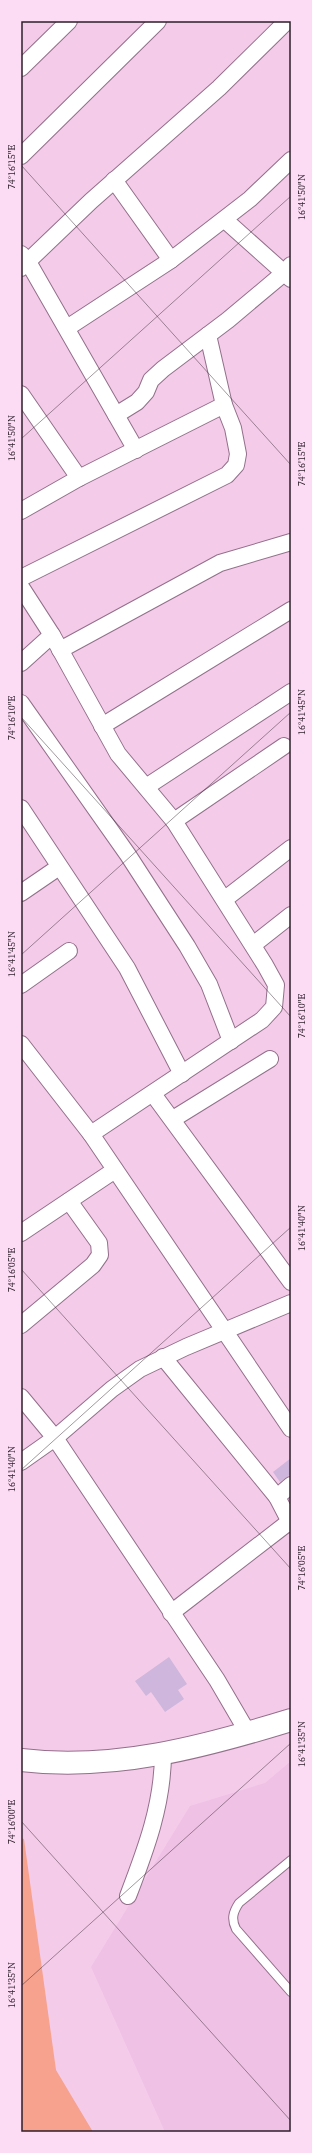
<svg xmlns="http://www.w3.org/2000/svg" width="312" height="2153" font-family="'Source Serif 4',serif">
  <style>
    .built { fill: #efc1e5 }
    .green { fill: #f6a28e }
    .building { fill: #cfb6dc }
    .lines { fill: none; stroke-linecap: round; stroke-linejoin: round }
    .service-casing { stroke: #936f8b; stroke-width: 10 }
    .minor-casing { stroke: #936f8b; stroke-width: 18 }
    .secondary-casing { stroke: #936f8b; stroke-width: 24 }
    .service { stroke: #fff; stroke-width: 8 }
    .minor { stroke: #fff; stroke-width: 16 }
    .secondary { stroke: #fff; stroke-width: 22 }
    .ticks { fill: none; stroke: #2c1e29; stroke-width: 1; stroke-opacity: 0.45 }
    .neatline { fill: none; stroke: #2c1e29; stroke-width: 1.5 }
    .ticks-label { font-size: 10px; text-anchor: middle; fill: #2c1e29 }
  </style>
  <rect width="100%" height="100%" fill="#f4ccea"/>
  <polygon class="built" points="291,1761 291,2132 165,2132 91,1967 190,1806 265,1783"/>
  <polygon class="green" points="21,1838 24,1839 56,2070 93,2132 21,2132"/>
  <g class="building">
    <polygon points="291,1458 291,1474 280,1482 273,1472"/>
    <polygon points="169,1657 187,1684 178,1690 184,1699 165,1712 151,1692 146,1696 135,1681"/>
  </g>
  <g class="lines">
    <defs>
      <path id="service" d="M291 1860 239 1903C233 1912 231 1919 236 1929L291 1992"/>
      <g id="minor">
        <polyline points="21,68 69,21"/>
        <polyline points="21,156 158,21"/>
        <polyline points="114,180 171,260"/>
        <polyline points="225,220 291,279"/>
        <polyline points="21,254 27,260 136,450"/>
        <polyline points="21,268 91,201 219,88 287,21"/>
        <polyline points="67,328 171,260 250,199 291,160"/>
        <polyline points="21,394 79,478"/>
        <polyline points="116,415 137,402 146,392 151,380 163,369 228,320 284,273 291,265"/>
        <polyline points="21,511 79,478 224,405"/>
        <polyline points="21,578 227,475 236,465 238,454 233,428 224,405 208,335"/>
        <polyline points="21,587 52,635 118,754 174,821 265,965 276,985 274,1007 262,1020 91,1134"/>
        <polyline points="60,650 220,563 291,542"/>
        <polyline points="21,663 52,635"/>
        <polyline points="21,703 128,855 187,946 209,984 231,1041"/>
        <polyline points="102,726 291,610"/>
        <polyline points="146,787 291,692"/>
        <polyline points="21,808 127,968 182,1074"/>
        <polyline points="174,821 284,746"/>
        <polyline points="21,893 59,867"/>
        <polyline points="225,899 291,848"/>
        <polyline points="253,945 291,915"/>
        <polyline points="21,985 69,951"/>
        <polyline points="21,1044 91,1134 291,1429"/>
        <polyline points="153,1094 291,1282"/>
        <polyline points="173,1119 270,1059"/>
        <polyline points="21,1233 115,1170"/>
        <polyline points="21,1325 93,1265 100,1255 99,1243 69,1201"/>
        <polyline points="163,1357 277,1497 291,1524"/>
        <polyline points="21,1397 55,1438 217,1680 248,1733"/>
        <polyline points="21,1462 55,1438 112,1389 140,1369 186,1347 291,1303"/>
        <polyline points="277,1497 291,1485"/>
        <polyline points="171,1613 289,1522"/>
        <path d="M128 1896C146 1849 163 1804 163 1753"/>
      </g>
      <path id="secondary" d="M21 1760C114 1771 203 1747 291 1720"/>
    </defs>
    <use href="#service" class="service-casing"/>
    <use href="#minor" class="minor-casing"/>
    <use href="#secondary" class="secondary-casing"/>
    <use href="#service" class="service"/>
    <use href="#minor" class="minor"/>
    <use href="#secondary" class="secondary"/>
  </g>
  <path class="ticks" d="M21 165 291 465M21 439 291 196M21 717 291 1017M21 955 291 712M21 1269 291 1569M21 1470 291 1227M21 1821 291 2121M21 1986 291 1743"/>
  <rect width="312" height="2153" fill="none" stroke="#fcdcf4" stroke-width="44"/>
  <rect x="22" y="22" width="268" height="2109" class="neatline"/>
  <g class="ticks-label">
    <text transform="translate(11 167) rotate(-90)" y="4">74°16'15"E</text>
    <text transform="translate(301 197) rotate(-90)" y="4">16°41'50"N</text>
    <text transform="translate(11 438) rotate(-90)" y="4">16°41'50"N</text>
    <text transform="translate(301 464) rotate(-90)" y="4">74°16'15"E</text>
    <text transform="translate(301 712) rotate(-90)" y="4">16°41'45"N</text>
    <text transform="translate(11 718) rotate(-90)" y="4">74°16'10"E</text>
    <text transform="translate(11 954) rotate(-90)" y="4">16°41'45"N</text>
    <text transform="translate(301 1016) rotate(-90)" y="4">74°16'10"E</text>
    <text transform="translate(301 1228) rotate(-90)" y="4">16°41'40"N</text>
    <text transform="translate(11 1270) rotate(-90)" y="4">74°16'05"E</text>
    <text transform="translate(11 1469) rotate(-90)" y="4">16°41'40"N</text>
    <text transform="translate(301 1568) rotate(-90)" y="4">74°16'05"E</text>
    <text transform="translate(301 1744) rotate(-90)" y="4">16°41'35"N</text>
    <text transform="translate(11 1822) rotate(-90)" y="4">74°16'00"E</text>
    <text transform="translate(11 1985) rotate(-90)" y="4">16°41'35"N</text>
  </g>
</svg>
